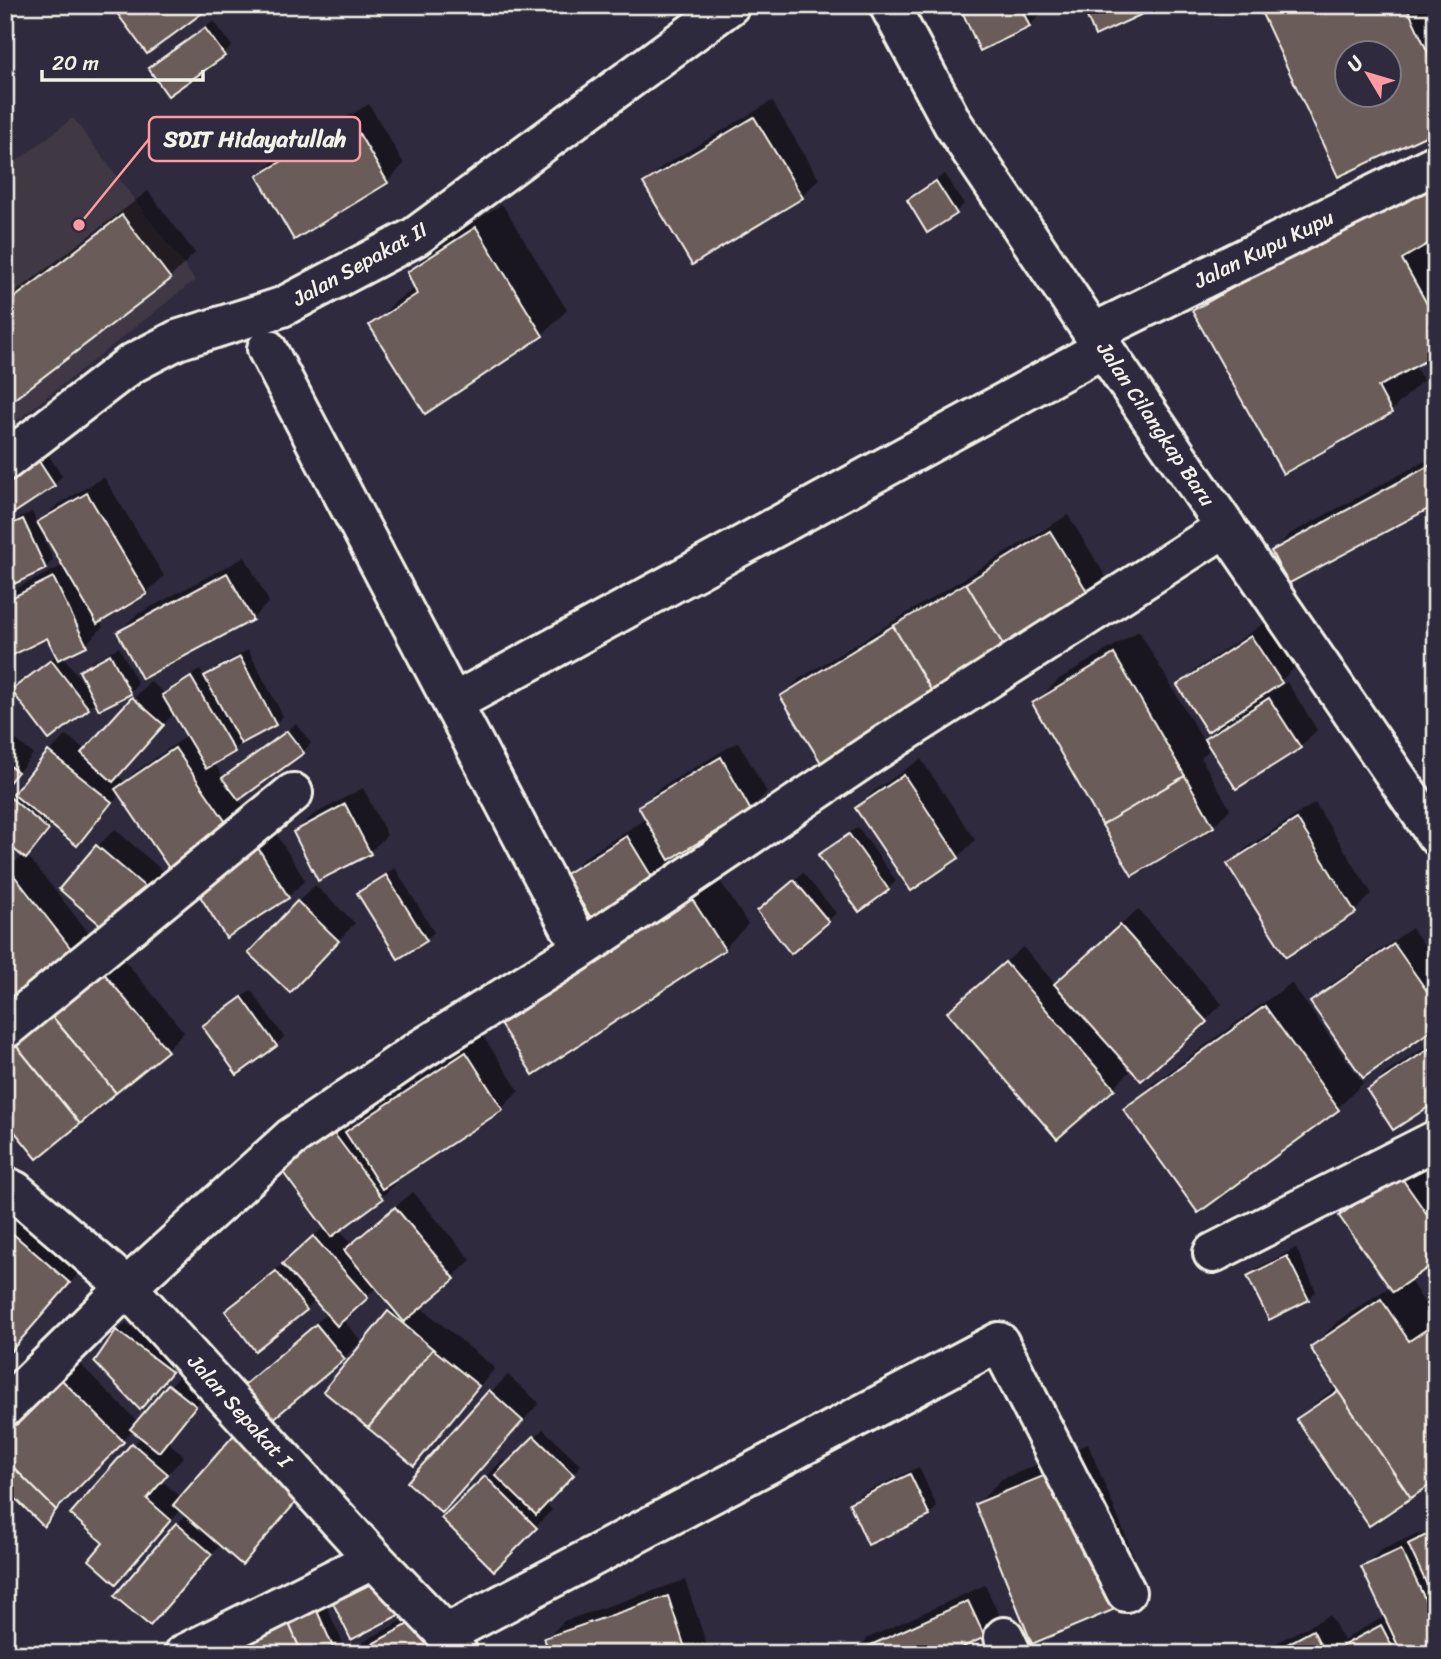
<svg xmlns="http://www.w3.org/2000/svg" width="1441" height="1659" font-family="Sriracha,sans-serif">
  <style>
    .built { fill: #413945 }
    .shadow { fill: #0007; fill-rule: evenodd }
    .building { fill: #6a5b58; stroke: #f4f1e8; stroke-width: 2; fill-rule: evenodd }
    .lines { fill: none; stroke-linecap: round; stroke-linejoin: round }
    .minor-casing { stroke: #f4f1e8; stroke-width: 44 }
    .minor { stroke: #2f2a3d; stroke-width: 38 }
    .labels { text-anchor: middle; stroke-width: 7; stroke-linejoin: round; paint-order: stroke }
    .street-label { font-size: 21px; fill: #f4f1e8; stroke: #2f2a3d }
    .leader { fill: none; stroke: #ff9aa2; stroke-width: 2.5 }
    .callout-dot { fill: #ff9aa2; stroke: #2f2a3d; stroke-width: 2.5 }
    .callout { fill: #2f2a3d; stroke: #ff9aa2; stroke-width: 2.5 }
    .callout-label { font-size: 23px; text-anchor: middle; font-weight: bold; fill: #f4f1e8 }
  </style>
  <rect width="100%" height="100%" fill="#2f2a3d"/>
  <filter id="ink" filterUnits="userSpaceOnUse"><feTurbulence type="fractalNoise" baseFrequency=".0143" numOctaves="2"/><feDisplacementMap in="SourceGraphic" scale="14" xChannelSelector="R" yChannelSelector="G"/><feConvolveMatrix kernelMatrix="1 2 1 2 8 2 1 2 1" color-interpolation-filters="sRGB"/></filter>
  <g filter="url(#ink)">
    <polygon class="built" points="73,118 195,280 5,430 5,170"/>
    <g class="shadow">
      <polygon points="961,5 1045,5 1046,9 1029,26"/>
      <path d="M1260 5H1436V129L1339 175ZM1346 52H1388V94H1346Z"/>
      <polygon points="214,21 232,46 224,54 150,68 158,60"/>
      <polygon points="772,101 819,179 802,196 645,183 663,166"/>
      <polygon points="369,104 404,164 387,182 259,176 276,159"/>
      <polygon points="1436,160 1436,353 1414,365 1423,380 1391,411 1194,311 1225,279"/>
      <polygon points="945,174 964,204 956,212 909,200 917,192"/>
      <polygon points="148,191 195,253 170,278 5,398 5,300"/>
      <polygon points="502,204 567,310 542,335 371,326 396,301 416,288 409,272 435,247"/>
      <polygon points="47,453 62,476 54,485 5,517 5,481"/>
      <polygon points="1436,455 1436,503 1273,551 1290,534"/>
      <polygon points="104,477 164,576 146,593 100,620 103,627 86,644 63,656 87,688 89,687 81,671 89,663 119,647 138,684 130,692 100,708 96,700 88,708 22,682 57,655 48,636 5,657 5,594 64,565 42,528 40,529 53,560 45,568 15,580 5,590 5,524 32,512 37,524 56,506"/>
      <polygon points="1068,515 1109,582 823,763 782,696 799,679"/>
      <polygon points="245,557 269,602 252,619 119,632 136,615"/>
      <polygon points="1269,620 1298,664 1281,681 1267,691 1269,693 1287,682 1317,730 1300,747 1207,741 1204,743 1209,750 1201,758 1230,809 1213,826 1034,704 1059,679 1139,631 1204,742 1226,719 1179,686 1196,669"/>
      <path d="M248 650 283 716 275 724 242 742 234 750 213 762 224 778 233 770 296 724 311 743 303 752 238 798 248 813 231 830 120 794 94 826 77 843 53 824 27 855 92 937 5 1008V870L24 855 5 839V798L16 787 19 789 49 752 66 735 86 750 150 681 165 694 172 687 200 670 205 678 215 668ZM174 713 188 735 134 773 125 782 117 775Z"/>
      <polygon points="15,739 33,754 5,789 5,749"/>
      <polygon points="738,742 767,792 750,809 668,858 671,864 654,881 567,875 584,858 647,818 641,807 658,789"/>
      <polygon points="921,759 975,840 958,857 912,888 857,808 874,791"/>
      <polygon points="363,788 387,835 370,852 295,832 313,815"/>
      <polygon points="1315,803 1372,894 1355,911 1286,954 1229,864 1247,847"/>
      <polygon points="272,827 305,880 288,897 194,884"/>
      <polygon points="858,827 896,881 888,889 821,855 829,847"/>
      <polygon points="115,829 165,873 129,916 61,889 98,846"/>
      <polygon points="395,868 434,932 426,940 359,893 368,885"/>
      <polygon points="713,870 748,924 724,949 499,1019"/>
      <polygon points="803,873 836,913 828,921 767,903"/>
      <polygon points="315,885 355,923 307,974 298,902"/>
      <polygon points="1138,909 1222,1004 1205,1021 1132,1069 1113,1088 967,996 1023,947 1056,985"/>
      <polygon points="1412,928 1436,962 1436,1025 1312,1002 1330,985"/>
      <polygon points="120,955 184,1032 167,1049 37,1157 5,1117 5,1050"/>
      <polygon points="1291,983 1363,1083 1338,1108 1198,1210 1126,1110 1151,1085"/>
      <polygon points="251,990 284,1037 276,1045 205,1026 213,1018"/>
      <polygon points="483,1036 519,1091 502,1108 397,1178 399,1180 382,1197 339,1229 352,1244 413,1192 471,1260 453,1277 419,1306 495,1368 430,1446 413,1463 389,1312 394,1307 377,1287 343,1319 361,1341 344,1358 246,1385 263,1368 328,1313 316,1299 306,1309 227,1312 244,1294 288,1260 325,1226 284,1171 301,1154 351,1116 356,1123 364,1115"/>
      <polygon points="1436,1040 1436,1099 1369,1091 1386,1073"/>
      <polygon points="1416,1158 1436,1186 1436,1259 1409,1279 1434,1318 1436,1317 1436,1479 1298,1420 1315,1403 1337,1387 1312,1347 1337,1322 1391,1286 1341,1216 1358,1199"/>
      <polygon points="17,1205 86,1265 28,1332 5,1344 5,1217"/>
      <polygon points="1296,1248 1316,1291 1308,1299 1249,1276 1257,1268"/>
      <polygon points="126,1323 179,1363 148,1399 96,1362 118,1331"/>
      <polygon points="75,1359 138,1422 178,1377 203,1397 167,1441 184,1456 162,1481 182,1498 257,1413 324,1470 259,1545 242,1563 221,1544 167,1607 150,1624 177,1524 187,1514 181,1509 133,1564 72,1514 142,1436 134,1429 64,1499 44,1525 5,1429"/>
      <polygon points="508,1375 539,1403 459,1494 442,1511 491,1392"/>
      <polygon points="543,1429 581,1465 545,1503 552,1510 494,1568 444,1518 503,1460 508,1465"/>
      <polygon points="1088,1444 1144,1581 1119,1606 977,1504 1002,1479"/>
      <polygon points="919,1467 937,1507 929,1515 851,1503 859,1495"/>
      <polygon points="1436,1527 1436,1654 1266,1654 1276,1643 1330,1615 1344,1641 1351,1635 1386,1616 1363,1568 1380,1551 1418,1533 1419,1535"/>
      <polygon points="685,1580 710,1654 552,1654 546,1639 564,1621"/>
      <polygon points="985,1585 1001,1619 984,1636 974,1640 981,1654 852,1654 868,1638"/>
      <polygon points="322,1597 348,1654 231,1654 247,1647"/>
      <polygon points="443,1599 472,1654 351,1654 361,1643"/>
    </g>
    <g class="building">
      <polygon points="111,5 213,5 147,54"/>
      <polygon points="959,5 1020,5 1030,27 980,51"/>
      <polygon points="1082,5 1162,5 1095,36"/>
      <path d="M1258 5H1406L1436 70V131L1338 177ZM1346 52H1388V94H1346Z"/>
      <polygon points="205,28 225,56 168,96 148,68"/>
      <polygon points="754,117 803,198 692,265 643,183"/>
      <polygon points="351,120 388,183 294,240 257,176"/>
      <polygon points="1427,178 1436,194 1436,239 1402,259 1436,320 1436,355 1378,387 1392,413 1283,474 1192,311"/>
      <polygon points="936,181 957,214 927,233 907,200"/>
      <polygon points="122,215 171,279 13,400 10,396 5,400 5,305"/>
      <polygon points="476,227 543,336 425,414 369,325 417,294 407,272"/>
      <polygon points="38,460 55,486 5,519 5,482"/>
      <polygon points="1436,462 1436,505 1288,584 1271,551"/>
      <polygon points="87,493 147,594 97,624 37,522"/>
      <polygon points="23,519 46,569 14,584 5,564 5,527"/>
      <polygon points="1050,531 1093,601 1008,653 966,583"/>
      <polygon points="227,573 253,620 142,679 117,632"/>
      <polygon points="53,577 87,646 58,660 47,638 5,659 5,601"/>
      <polygon points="966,583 1008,653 935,697 893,626"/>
      <polygon points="893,626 935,697 823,766 780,696"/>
      <polygon points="1251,636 1282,683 1207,732 1177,685"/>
      <polygon points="110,654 131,694 99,710 79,671"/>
      <polygon points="1114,654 1185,776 1102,825 1032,703"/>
      <polygon points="240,657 276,725 241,744 204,676"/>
      <polygon points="51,660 89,709 49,740 11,690"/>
      <polygon points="191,677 235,752 206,769 162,695"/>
      <polygon points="132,697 164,725 113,782 81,753"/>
      <polygon points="1269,698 1301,748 1236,789 1204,739"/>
      <polygon points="287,731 304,753 239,800 222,778"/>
      <polygon points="175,748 232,831 173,874 115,789"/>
      <polygon points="48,751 112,802 77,846 13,794"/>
      <polygon points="721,757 751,811 669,860 638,806"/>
      <polygon points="5,762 18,772 5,787"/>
      <polygon points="904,775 959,858 911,891 855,808"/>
      <polygon points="1185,776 1214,827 1132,876 1102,825"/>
      <polygon points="6,794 49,830 26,859 5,842"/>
      <polygon points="345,804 371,854 318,881 293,832"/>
      <polygon points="1297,819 1356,913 1286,957 1227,864"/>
      <polygon points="849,834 889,890 859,912 818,855"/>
      <polygon points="627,836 655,882 593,921 564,875"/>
      <polygon points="255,843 289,898 226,938 192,883"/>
      <polygon points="96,845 150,891 112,935 59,889"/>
      <polygon points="9,869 76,955 5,1010 5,872"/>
      <polygon points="386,875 427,941 398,959 357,893"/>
      <polygon points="794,880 829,922 791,954 757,911"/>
      <polygon points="688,893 725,950 533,1075 496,1018"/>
      <polygon points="297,901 339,941 290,993 248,953"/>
      <polygon points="1120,925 1207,1022 1141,1081 1054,984"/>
      <polygon points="1394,944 1436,1004 1436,1027 1363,1078 1310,1002"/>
      <polygon points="1005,962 1115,1089 1057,1139 947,1012"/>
      <polygon points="102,971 168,1051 116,1093 50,1014"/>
      <polygon points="242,997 277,1046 237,1075 202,1026"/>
      <polygon points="1265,1006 1339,1110 1198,1213 1123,1109"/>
      <polygon points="50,1014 116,1093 80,1124 14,1043"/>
      <polygon points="14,1043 80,1124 37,1159 5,1120 5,1050"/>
      <polygon points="1436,1044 1436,1102 1393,1130 1367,1090"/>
      <polygon points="466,1052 503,1110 382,1189 345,1132"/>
      <polygon points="333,1132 383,1199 331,1237 282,1171"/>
      <polygon points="1398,1173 1436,1227 1436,1262 1393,1292 1339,1216"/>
      <polygon points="395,1207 455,1279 404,1322 344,1250"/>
      <polygon points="5,1227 70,1283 11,1351 5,1346"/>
      <polygon points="313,1236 368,1298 337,1326 282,1264"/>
      <polygon points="1287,1256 1309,1300 1269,1320 1247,1276"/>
      <polygon points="276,1271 307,1310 255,1351 225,1311"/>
      <polygon points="1381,1299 1409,1341 1436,1323 1436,1481 1411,1498 1338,1391 1310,1347"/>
      <polygon points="388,1311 433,1349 368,1428 323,1391"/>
      <polygon points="316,1324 345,1359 272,1420 244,1385"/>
      <polygon points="116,1330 172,1372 140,1410 94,1362"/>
      <polygon points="433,1349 479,1386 414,1466 368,1428"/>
      <polygon points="57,1375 124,1442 56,1510 5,1459 5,1426"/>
      <polygon points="168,1384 196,1406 159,1452 130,1429"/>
      <polygon points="489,1390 523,1421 442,1513 407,1482"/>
      <polygon points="1338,1391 1411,1498 1369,1526 1296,1419"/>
      <polygon points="239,1429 308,1488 242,1565 173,1505"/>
      <polygon points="534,1436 574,1475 536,1515 495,1475"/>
      <polygon points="132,1443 168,1474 147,1499 171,1520 116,1584 89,1560 103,1543 70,1514"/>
      <polygon points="5,1459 56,1510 44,1527 5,1488"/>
      <polygon points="1063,1468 1120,1607 1032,1644 975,1504"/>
      <polygon points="910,1474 930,1516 868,1545 849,1503"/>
      <polygon points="485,1476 537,1528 494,1571 441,1518"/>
      <polygon points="176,1523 212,1554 150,1626 114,1596"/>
      <polygon points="1428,1534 1436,1550 1436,1604 1408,1544"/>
      <polygon points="1401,1549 1436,1622 1436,1654 1402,1654 1361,1567"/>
      <polygon points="379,1573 399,1615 351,1640 330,1597"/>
      <polygon points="668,1596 687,1654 550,1654 544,1638"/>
      <polygon points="968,1601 985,1637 948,1654 851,1654"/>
      <polygon points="314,1604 336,1654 302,1654 286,1617"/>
      <polygon points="425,1615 446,1654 354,1654"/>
      <polygon points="286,1617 302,1654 248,1654 242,1631"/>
      <polygon points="1381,1625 1396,1654 1332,1654 1331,1652"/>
      <polygon points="1313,1630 1325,1654 1269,1654"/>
      <polygon points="965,1647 969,1654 952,1654"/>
    </g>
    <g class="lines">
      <defs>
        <g id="minor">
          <polyline points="889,5 953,124 1093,333 1436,835"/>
          <polyline points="1093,333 1436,164"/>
          <polyline points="267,349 570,927"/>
          <polyline points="5,461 131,364 177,340 282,307 415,237 730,5"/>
          <polyline points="453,703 1104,348"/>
          <polyline points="5,1029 293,793"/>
          <polyline points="5,1186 15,1191 127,1287 374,1559 446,1634 458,1654"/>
          <polyline points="1213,1253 1436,1140"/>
          <polyline points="5,1407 127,1287 291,1138 418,1051 575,953 875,751 1226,527"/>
          <polyline points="446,1634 999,1342 1126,1592"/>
          <polyline points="1004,1637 1012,1654"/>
          <polyline points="184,1654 374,1559"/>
        </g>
      </defs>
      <use href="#minor" class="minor-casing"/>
      <use href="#minor" class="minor"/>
    </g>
  </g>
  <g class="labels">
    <g class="street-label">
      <text transform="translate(1264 249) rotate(-26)" y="7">Jalan Kupu Kupu</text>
      <text transform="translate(360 264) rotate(-29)" y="7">Jalan Sepakat II</text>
      <text transform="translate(1156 424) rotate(56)" y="7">Jalan Cilangkap Baru</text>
      <text transform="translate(240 1411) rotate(48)" y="7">Jalan Sepakat I</text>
    </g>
  </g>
  <path class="leader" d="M79 225L149 139"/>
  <circle class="callout-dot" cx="79" cy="225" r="7"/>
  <rect class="callout" x="149" y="117" width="211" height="44" rx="7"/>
  <g class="callout-label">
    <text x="255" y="147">SDIT Hidayatullah</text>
  </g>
  <rect width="1441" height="1659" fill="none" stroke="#2f2a3d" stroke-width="28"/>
  <rect x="14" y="14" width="1413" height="1631" fill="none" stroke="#f4f1e8" stroke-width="2.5" filter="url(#ink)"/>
  <g transform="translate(1368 74) rotate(308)"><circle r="33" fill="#2f2a3d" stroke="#7e7a81" stroke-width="2"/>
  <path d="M0-5L12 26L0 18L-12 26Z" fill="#ff9aa2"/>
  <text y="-10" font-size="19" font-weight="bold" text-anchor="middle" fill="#f4f1e8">U</text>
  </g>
  <path d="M42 70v10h161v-10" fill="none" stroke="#f4f1e8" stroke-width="3.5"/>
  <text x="52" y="70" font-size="21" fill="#f4f1e8" stroke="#2f2a3d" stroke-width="5" paint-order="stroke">20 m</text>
</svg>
